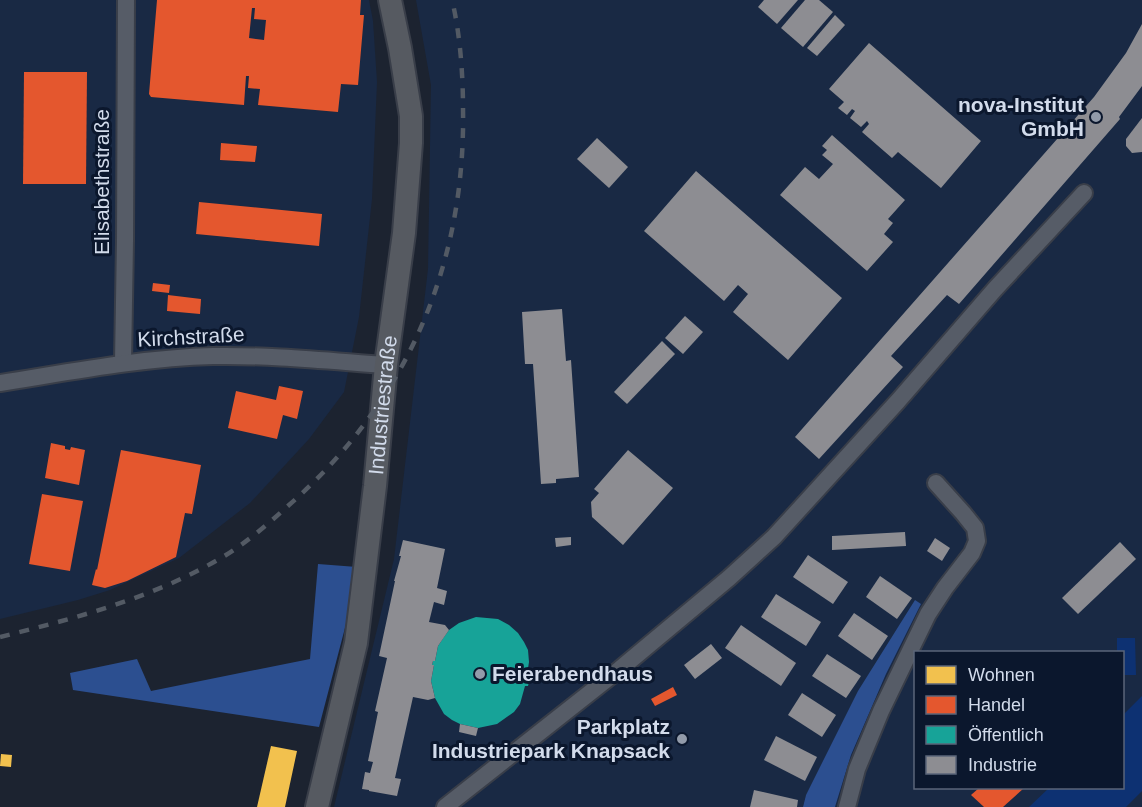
<svg xmlns="http://www.w3.org/2000/svg" width="1142" height="807" font-family="Arial,sans-serif">
  <style>
    .built { fill: #192944; fill-rule: evenodd }
    .forest { fill: #2c4f90 }
    .water { fill: #0d3172 }
    .homes { fill: #f2c14e }
    .shops { fill: #e4572e; fill-rule: evenodd }
    .public { fill: #17a398 }
    .industry { fill: #8d8d92 }
    .lines { fill: none; stroke-linecap: round; stroke-linejoin: round }
    .street-casing { stroke: #393e49; stroke-width: 20 }
    .secondary-casing { stroke: #393e49; stroke-width: 26 }
    .street { stroke: #565c67; stroke-width: 16 }
    .secondary { stroke: #565a61; stroke-width: 22 }
    .rail { stroke: #535a64; stroke-width: 4.5; stroke-dasharray: 10 10; stroke-linecap: butt }
    .poi-dot { fill: #929baa; stroke: #0b172d; stroke-width: 2 }
    .labels { text-anchor: middle; stroke-width: 6; stroke-linejoin: round; paint-order: stroke }
    .poi-label { font-size: 21px; font-weight: bold; fill: #d2dbeb; stroke: #0b172d; text-anchor: end }
    .street-label { font-size: 21px; fill: #d2dbeb; stroke: #0b172d }
  </style>
  <rect width="100%" height="100%" fill="#1c2330"/>
  <g class="built">
    <polygon points="0,0 369,0 373,21 377,82 372,199 359,317 344,392 309,439 250,503 179,558 110,590 78,600 0,619"/>
    <path d="M416 0H1142V807H835L851 755 886 674 921 604 806 795 803 807H334L394 559 428 269 431 85ZM916 652H1122V788H916Z"/>
  </g>
  <g class="forest">
    <polygon points="318,564 357,567 351,605 319,727 73,690 70,673 137,659 151,691 310,659"/>
    <polygon points="915,600 921,604 886,674 851,755 835,807 803,807 806,795 858,691"/>
  </g>
  <g class="water">
    <polygon points="1117,638 1135,638 1136,675 1123,675 1122,652 1117,652"/>
    <polygon points="1142,696 1142,791 1126,807 1029,807 1049,788 1122,788 1123,715"/>
  </g>
  <g class="homes">
    <polygon points="271,746 297,751 285,807 257,807"/>
    <polygon points="1,754 12,755 11,767 0,766"/>
  </g>
  <g class="shops">
    <path d="M157 0H361L360 15H364L358 85 341 84 338 112 258 105 260 89 248 88 249 76H246L244 105 151 97 149 94ZM252 8H255L254 19 266 20 264 40 249 38Z"/>
    <polygon points="24,72 87,72 86,184 23,184"/>
    <polygon points="221,143 257,146 255,162 220,160"/>
    <polygon points="199,202 322,214 319,246 196,234"/>
    <polygon points="153,283 170,285 169,293 152,291"/>
    <polygon points="168,295 201,299 200,314 167,311"/>
    <polygon points="279,386 303,391 297,419 283,415 277,439 228,428 236,391 276,400"/>
    <polygon points="51,443 65,446 65,449 70,450 71,447 85,450 79,485 45,478"/>
    <polygon points="121,450 201,465 192,514 185,513 176,557 127,581 105,588 92,585 96,569 97,570"/>
    <polygon points="42,494 83,501 70,571 29,564"/>
    <polygon points="673,687 677,695 655,706 651,699"/>
    <polygon points="979,788 1024,788 1003,807 984,807 971,795"/>
  </g>
  <polygon class="public" points="476,617 498,619 509,625 518,633 524,642 528,650 529,662 526,681 529,682 528,686 525,686 520,704 514,712 497,724 478,728 460,724 452,720 444,714 435,698 431,681 434,665 432,665 433,661 435,661 438,646 444,637 449,630 459,623"/>
  <g class="industry">
    <polygon points="764,0 798,0 777,24 758,7"/>
    <polygon points="805,0 819,0 833,12 803,47 781,28"/>
    <polygon points="835,15 845,25 817,56 807,48"/>
    <polygon points="1142,24 1142,86 1119,117 1120,119 959,304 947,295 891,356 903,367 819,459 795,437 1094,97 1126,53"/>
    <polygon points="869,43 981,141 941,188 898,152 892,158 862,132 869,124 867,121 861,127 850,118 855,111 852,109 847,115 838,108 844,102 829,89"/>
    <polygon points="1142,118 1142,152 1132,153 1126,146 1126,139"/>
    <polygon points="832,135 905,200 888,219 893,223 884,234 893,242 867,271 780,195 805,167 819,179 833,164 822,155 827,150 822,146"/>
    <polygon points="597,138 628,167 609,188 577,159"/>
    <polygon points="696,171 842,298 788,360 733,312 748,294 738,285 724,301 644,231"/>
    <polygon points="562,309 566,361 571,360 579,477 556,479 556,483 541,484 533,364 525,364 522,312"/>
    <polygon points="685,316 703,332 683,354 665,338"/>
    <polygon points="662,341 675,354 627,404 614,392"/>
    <polygon points="628,450 673,488 623,545 592,517 591,502 599,493 594,489"/>
    <polygon points="905,532 906,546 832,550 832,536"/>
    <polygon points="571,537 571,545 556,547 555,538"/>
    <polygon points="935,538 950,548 942,561 927,551"/>
    <polygon points="403,540 445,549 437,588 447,591 444,605 434,602 429,622 445,625 449,630 438,646 435,661 433,661 432,665 434,665 431,681 435,698 428,700 413,697 395,778 401,779 397,796 369,791 369,790 362,789 365,772 370,773 373,762 368,761 378,712 375,711 387,658 379,656 395,581 394,581 401,556 399,556"/>
    <polygon points="1120,542 1136,559 1078,614 1062,598"/>
    <polygon points="808,555 848,582 833,604 793,577"/>
    <polygon points="880,576 912,598 897,619 866,597"/>
    <polygon points="776,594 821,622 806,646 761,617"/>
    <polygon points="854,613 888,636 872,660 838,636"/>
    <polygon points="741,625 796,663 781,686 725,648"/>
    <polygon points="711,644 722,658 695,679 684,665"/>
    <polygon points="827,654 861,676 846,698 812,676"/>
    <polygon points="802,693 836,715 822,737 788,715"/>
    <polygon points="460,724 478,728 476,736 459,732"/>
    <polygon points="776,736 817,757 805,781 764,760"/>
    <polygon points="754,790 798,800 797,807 750,807"/>
  </g>
  <g class="lines">
    <defs>
      <g id="street">
        <polyline points="123,363 125,241 126,0"/>
        <path d="M0 383C70 372 141 358 213 356 271 355 329 361 386 365"/>
        <polyline points="445,807 620,669 729,578 774,537 898,401 995,289 1084,193"/>
        <polyline points="847,807 857,769 881,711 909,653 928,614 945,588 972,553 977,541 975,528 963,513 936,483"/>
      </g>
      <g id="secondary">
        <path id="s1" d="M317 807 356 643 375 486 386 365 404 233 411 143V116L400 48 390 0"/>
      </g>
    </defs>
    <use href="#street" class="street-casing"/>
    <use href="#secondary" class="secondary-casing"/>
    <use href="#street" class="street"/>
    <use href="#secondary" class="secondary"/>
    <path class="rail" d="M0 637C76 618 153 598 221 558 245 544 268 524 289 505 407 402 466 264 463 108 463 74 460 33 452 0"/>
  </g>
  <g class="poi-dot">
    <circle cx="1096" cy="117" r="6"/>
    <circle cx="480" cy="674" r="6"/>
    <circle cx="682" cy="739" r="6"/>
  </g>
  <g class="labels">
    <g class="poi-label">
      <text x="1084" y="112">nova-Institut<tspan x="1084" dy="24">GmbH</tspan></text>
      <text x="492" y="681" text-anchor="start">Feierabendhaus</text>
      <text x="670" y="734">Parkplatz<tspan x="670" dy="24">Industriepark Knapsack</tspan></text>
    </g>
    <g class="street-label">
      <text transform="translate(102 182) rotate(-90)" y="7">Elisabethstraße</text>
      <text transform="translate(191 337) rotate(-3)" y="7">Kirchstraße</text>
      <text dy="7" stroke="none"><textPath href="#s1" startOffset="408">Industriestraße</textPath></text>
    </g>
  </g>
  <rect x="914" y="651" width="210" height="138" fill="#0b172d" stroke="#5b6579" stroke-width="1.5"/>
  <rect x="926" y="666" width="30" height="18" fill="#f2c14e" stroke="#5b6579" stroke-width="1.5"/>
  <text x="968" y="681" font-size="18" fill="#d2dbeb">Wohnen</text>
  <rect x="926" y="696" width="30" height="18" fill="#e4572e" stroke="#5b6579" stroke-width="1.5"/>
  <text x="968" y="711" font-size="18" fill="#d2dbeb">Handel</text>
  <rect x="926" y="726" width="30" height="18" fill="#17a398" stroke="#5b6579" stroke-width="1.5"/>
  <text x="968" y="741" font-size="18" fill="#d2dbeb">Öffentlich</text>
  <rect x="926" y="756" width="30" height="18" fill="#8d8d92" stroke="#5b6579" stroke-width="1.5"/>
  <text x="968" y="771" font-size="18" fill="#d2dbeb">Industrie</text>
</svg>
